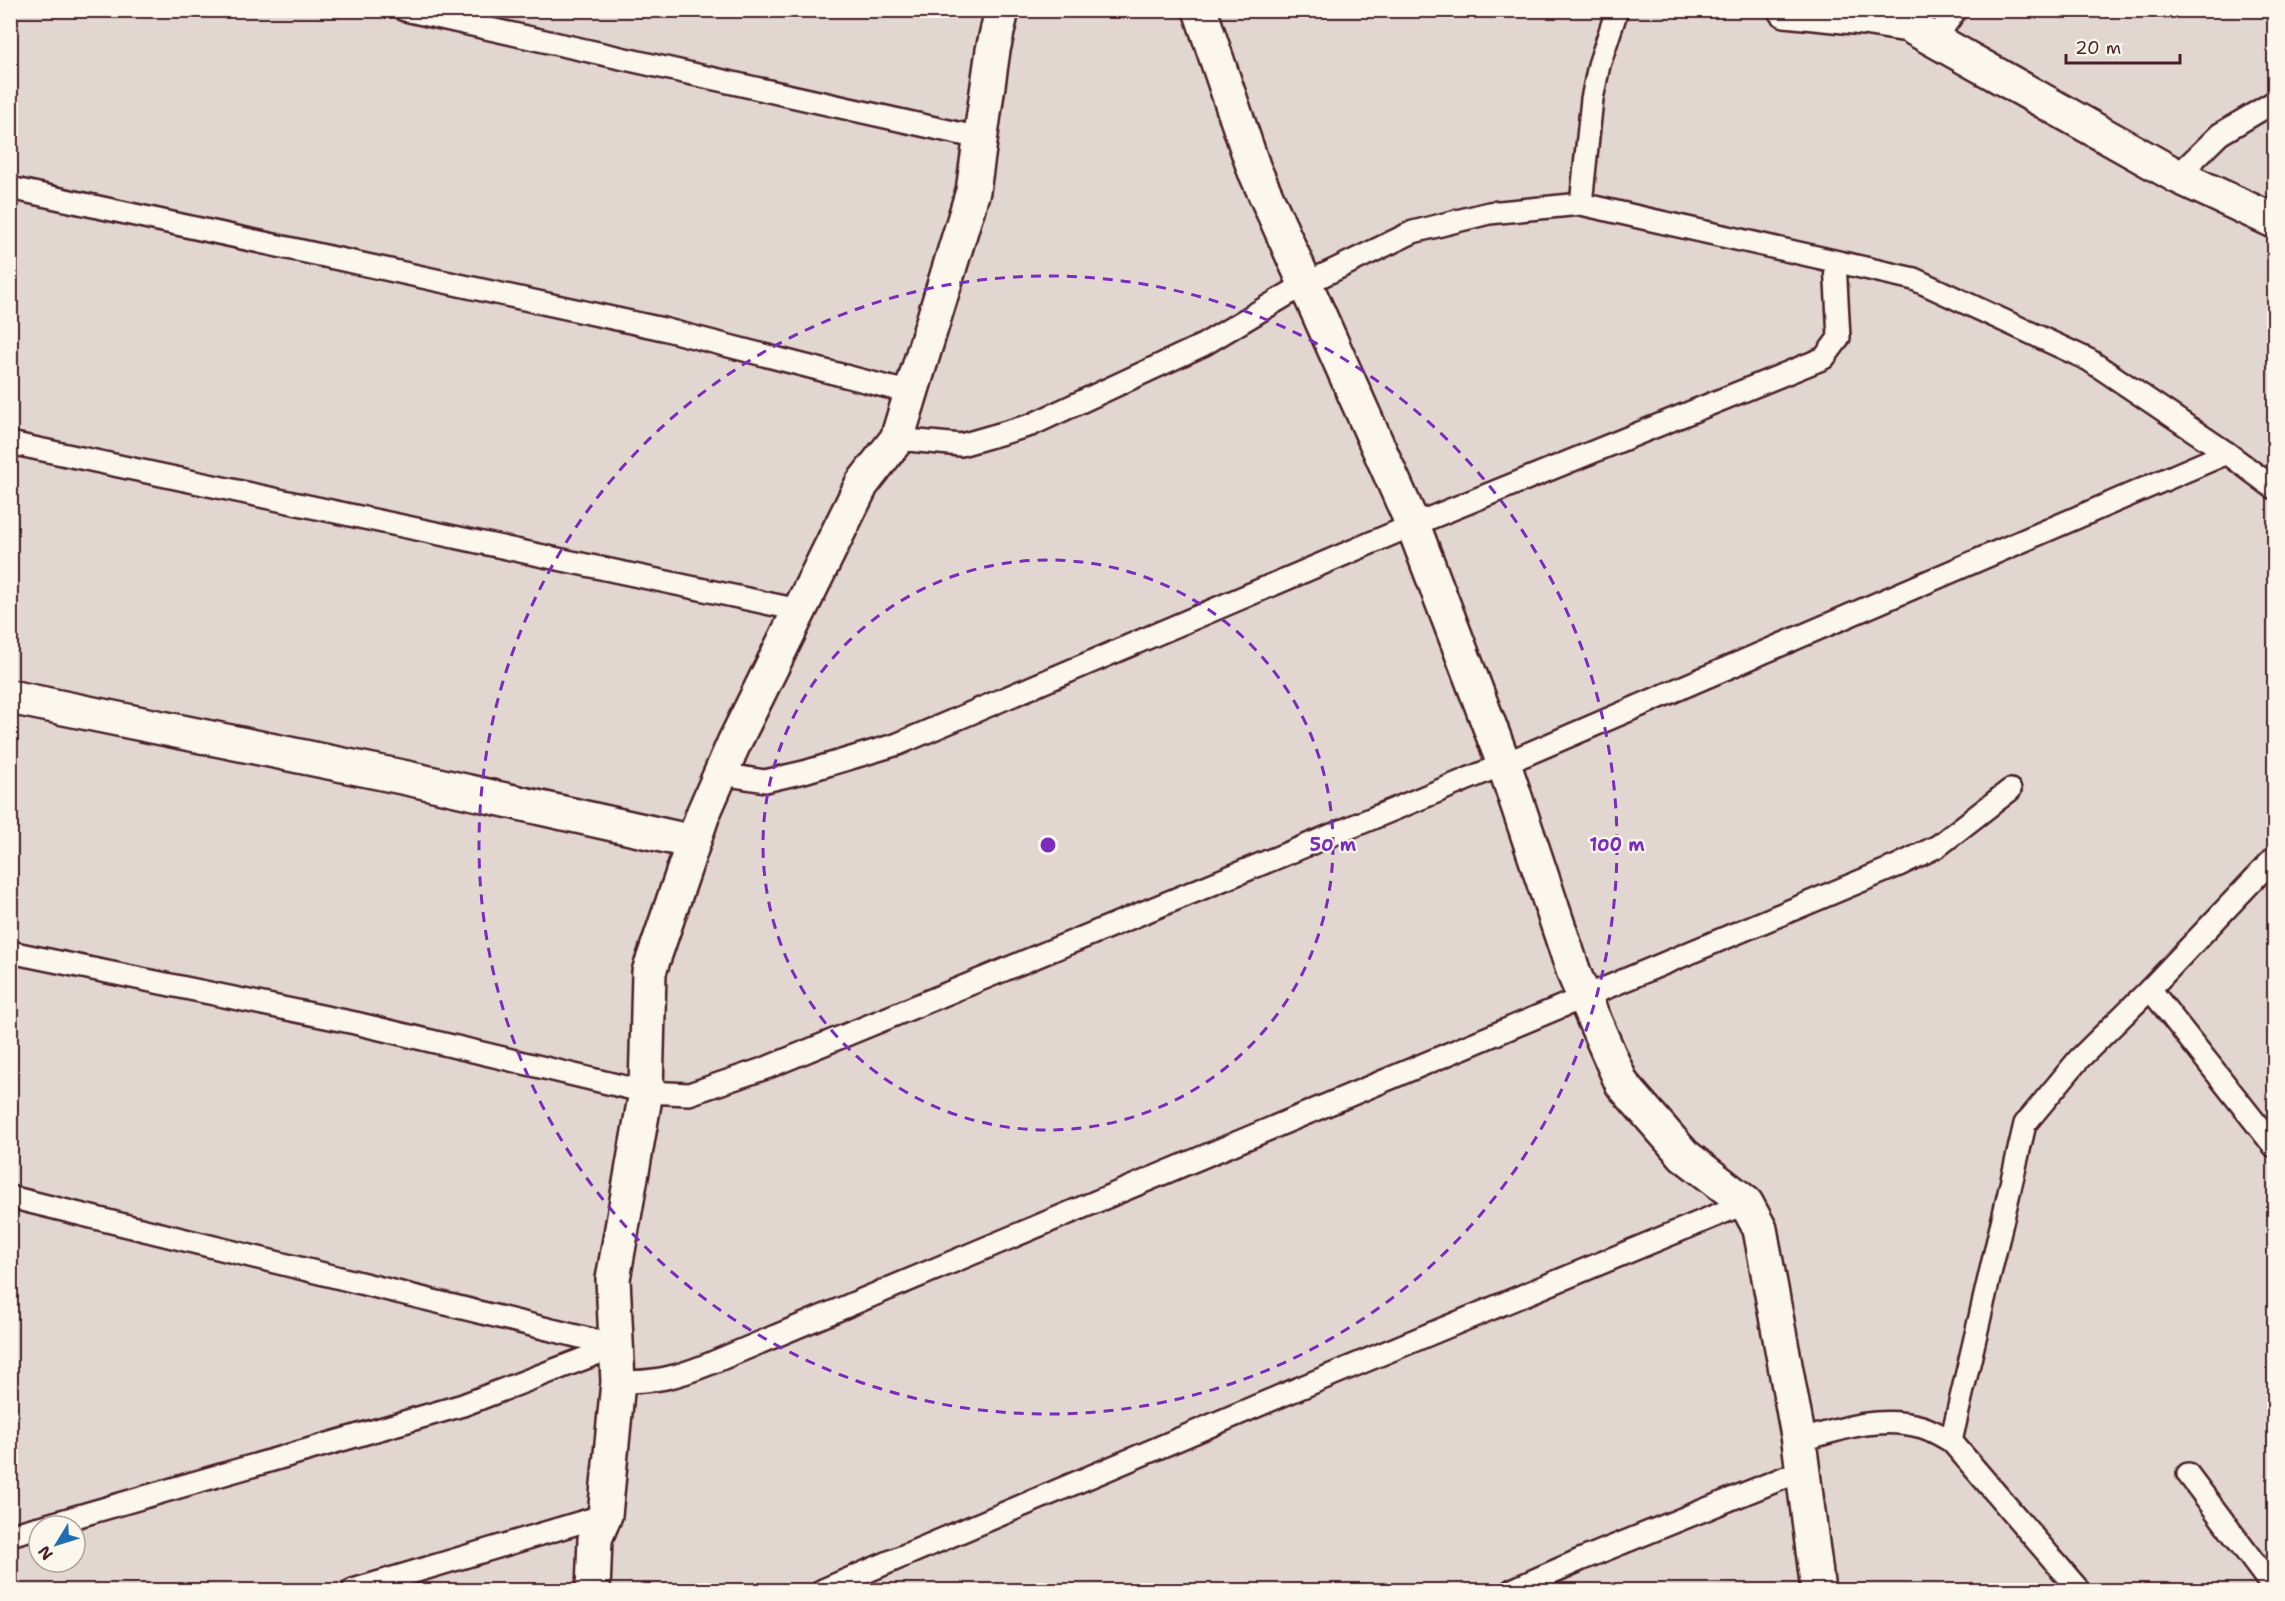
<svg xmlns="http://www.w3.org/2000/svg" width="2285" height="1601" font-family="'Shantell Sans',sans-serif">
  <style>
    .green { fill: #e2d7d0; stroke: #967b7e; stroke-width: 1.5; fill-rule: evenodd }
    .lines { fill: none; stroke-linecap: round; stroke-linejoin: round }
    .service-casing { stroke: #4a1f2b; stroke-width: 26 }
    .minor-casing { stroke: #4a1f2b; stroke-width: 38 }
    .service { stroke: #fbf7ec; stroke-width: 21 }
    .minor { stroke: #fbf7ec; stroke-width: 33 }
    .ring { fill: none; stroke: #7b2cbf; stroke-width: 3; stroke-dasharray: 10 8 }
    .centre { fill: #7b2cbf; stroke: #fbf7ec; stroke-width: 3 }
    .ring-label { font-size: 18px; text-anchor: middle; font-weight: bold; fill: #7b2cbf; stroke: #fbf7ec; stroke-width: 4.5; stroke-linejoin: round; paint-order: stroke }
  </style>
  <rect width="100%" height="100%" fill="#fbf7ec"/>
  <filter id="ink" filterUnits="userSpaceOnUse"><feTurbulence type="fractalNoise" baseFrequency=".0167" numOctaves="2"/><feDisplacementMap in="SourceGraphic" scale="12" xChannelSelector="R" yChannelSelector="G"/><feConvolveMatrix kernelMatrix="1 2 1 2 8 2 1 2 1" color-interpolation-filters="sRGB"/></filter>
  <g filter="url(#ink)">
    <path class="green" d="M11 11H2274V1590H11ZM39 1526H75V1562H39Z"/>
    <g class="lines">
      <defs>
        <g id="service">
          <polyline points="405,10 980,138"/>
          <polyline points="1934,40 1956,10"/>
          <polyline points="2177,176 2220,134 2274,102"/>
          <polyline points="10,188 663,329 911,393"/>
          <polyline points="1581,204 1592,99 1599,65 1617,10"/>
          <polyline points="897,439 961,445 1031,425 1203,345 1305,284 1413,232 1489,213 1581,204 1914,279 2089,360 2227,453 2274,488"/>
          <polyline points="10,443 799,610"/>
          <polyline points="721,774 765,781 804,772 898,744 1413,525 1824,358 1839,338 1835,262"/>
          <polyline points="10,952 355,1023 646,1092 689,1094 766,1068 1504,764 2227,453"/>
          <polyline points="2150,989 2274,858"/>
          <polyline points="10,1197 617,1346"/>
          <path d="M618 1382C656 1382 674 1378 709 1364L1899 865 1938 846 2010 790"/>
          <path d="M1799 1441C1840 1429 1879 1415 1922 1427 1932 1430 1942 1436 1951 1441L2079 1590"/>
          <polyline points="1951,1441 2025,1124 2079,1059 2150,989 2274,1146"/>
          <polyline points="2188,1474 2274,1589"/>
          <polyline points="44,1526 463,1405 617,1346"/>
          <polyline points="10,1535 39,1527"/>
          <polyline points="353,1590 605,1515"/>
          <polyline points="823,1590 1278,1397 1746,1203"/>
          <polyline points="1512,1590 1580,1560 1803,1470"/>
        </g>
        <g id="minor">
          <polyline points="1200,10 1254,169 1413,525 1504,764 1575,976 1622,1084 1684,1155 1746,1203 1760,1229 1799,1441 1818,1590"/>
          <polyline points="1785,10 1864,18 1908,25 2177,176 2274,221"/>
          <polyline points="10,697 407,778 693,842"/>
          <polyline points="593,1590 595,1539 605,1515 618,1382 613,1279 646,1092 649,972 703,814 734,743 862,484 897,439 973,191 993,50 1002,10"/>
        </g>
      </defs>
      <use href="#service" class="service-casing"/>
      <use href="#minor" class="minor-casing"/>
      <use href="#service" class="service"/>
      <use href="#minor" class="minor"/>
    </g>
  </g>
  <g class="ring">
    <circle cx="1048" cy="845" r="285"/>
    <circle cx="1048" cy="845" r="569"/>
  </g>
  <circle cx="1048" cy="845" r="9" class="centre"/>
  <g class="ring-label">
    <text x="1333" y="851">50 m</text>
    <text x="1617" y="851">100 m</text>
  </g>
  <rect width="2285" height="1601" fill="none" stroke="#fbf7ec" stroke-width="36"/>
  <rect x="18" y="18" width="2249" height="1565" fill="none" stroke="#4a1f2b" stroke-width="2" filter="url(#ink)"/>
  <g transform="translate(57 1544) rotate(232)"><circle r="28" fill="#fbf7ec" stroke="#b4a19f" stroke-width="1.5"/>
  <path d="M0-4.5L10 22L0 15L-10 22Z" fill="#1f6fb2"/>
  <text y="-9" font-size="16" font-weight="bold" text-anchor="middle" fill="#4a1f2b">N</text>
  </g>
  <path d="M2066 54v9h114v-9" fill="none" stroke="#4a1f2b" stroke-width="3"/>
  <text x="2075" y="54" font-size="18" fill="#4a1f2b" stroke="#fbf7ec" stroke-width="4.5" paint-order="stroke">20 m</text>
</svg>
